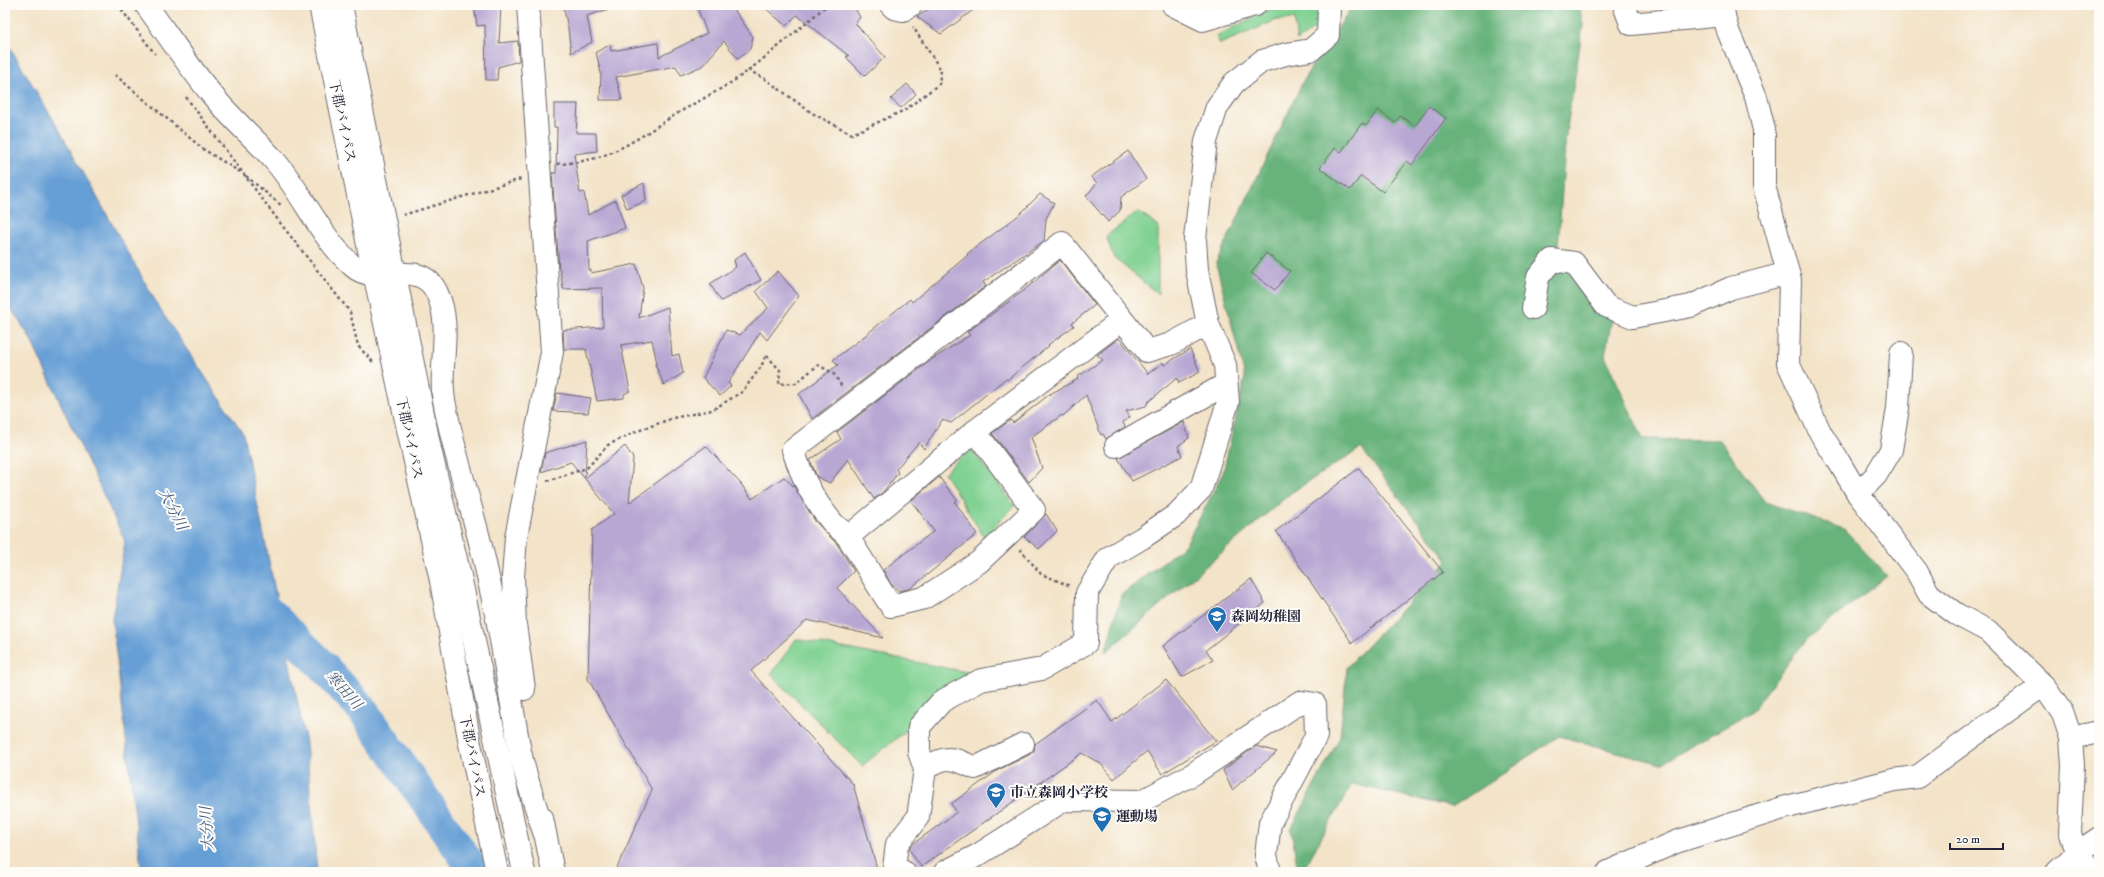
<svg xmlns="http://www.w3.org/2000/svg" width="2104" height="877" font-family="'IM FELL DW Pica','Noto Serif JP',serif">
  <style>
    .green { fill: #80d192; stroke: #517a66 }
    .forest { fill: #68b37c; stroke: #456a5c }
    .water { fill: #669fd5; stroke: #446088 }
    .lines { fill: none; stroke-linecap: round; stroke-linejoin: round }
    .river { stroke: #669fd5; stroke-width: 32 }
    .building { fill: #b8a7d3 }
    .minor-casing { stroke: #6b666c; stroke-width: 24 }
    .path { stroke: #6b666c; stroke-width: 2.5; stroke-dasharray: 3 3; stroke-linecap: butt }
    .minor { stroke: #fff; stroke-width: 22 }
    .labels { text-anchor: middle; stroke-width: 4; stroke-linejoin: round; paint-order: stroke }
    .street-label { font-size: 14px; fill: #22223b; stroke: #fdfcf7 }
    .poi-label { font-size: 14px; font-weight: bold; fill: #22223b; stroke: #fdfcf7; text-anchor: start }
    .water-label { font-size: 15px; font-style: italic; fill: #415a80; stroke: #fdfcf7 }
  </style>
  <rect width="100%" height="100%" fill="#fdfcf7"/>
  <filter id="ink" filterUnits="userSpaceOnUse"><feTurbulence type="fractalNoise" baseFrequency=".025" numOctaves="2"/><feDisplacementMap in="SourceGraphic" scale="8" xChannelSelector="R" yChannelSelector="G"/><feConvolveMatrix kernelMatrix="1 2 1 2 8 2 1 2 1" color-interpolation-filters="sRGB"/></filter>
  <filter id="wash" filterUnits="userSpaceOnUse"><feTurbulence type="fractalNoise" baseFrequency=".012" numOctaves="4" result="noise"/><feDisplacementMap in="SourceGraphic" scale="16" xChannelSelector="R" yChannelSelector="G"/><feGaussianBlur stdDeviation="0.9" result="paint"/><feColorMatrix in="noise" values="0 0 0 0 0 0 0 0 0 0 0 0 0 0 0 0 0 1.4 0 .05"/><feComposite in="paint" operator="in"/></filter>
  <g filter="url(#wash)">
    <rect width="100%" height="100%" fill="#f3e3c8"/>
    <g class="green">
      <polygon points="1278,5 1317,5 1321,24 1297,41 1294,19 1277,20 1220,44 1216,36"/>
      <polygon points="1138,212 1158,226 1158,294 1114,258 1106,236"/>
      <polygon points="970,448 1015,506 984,537 944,473"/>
      <polygon points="796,639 977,674 862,766 771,674"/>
    </g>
    <polygon class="forest" points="1353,5 1579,5 1583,25 1566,134 1557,261 1613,313 1605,356 1643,439 1720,440 1765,502 1844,529 1887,576 1806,640 1751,712 1661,764 1559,736 1452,807 1352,784 1302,872 1298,872 1291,829 1340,737 1347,667 1448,561 1361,448 1291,493 1105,653 1121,595 1186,544 1223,473 1245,377 1216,263 1305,77"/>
    <polygon class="water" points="5,39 60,131 161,311 243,433 306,743 317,872 139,872 141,866 112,619 125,541 28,334 5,300"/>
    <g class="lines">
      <polyline class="river" points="250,594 319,662 362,709 475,872"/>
    </g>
    <g id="blocks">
      <g class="building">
        <polygon points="474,5 501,5 499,43 518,41 519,61 498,67 497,80 486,80 485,25 477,26"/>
        <polygon points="563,5 612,5 612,8 587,16 592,42 571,53 568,28"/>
        <polygon points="696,5 731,5 753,37 750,49 738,59 724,41 702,66 681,75 676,66 616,77 622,100 600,100 601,73 596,52 610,45 611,51 658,43 659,57 707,33"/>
        <polygon points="762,5 853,5 860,17 855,23 885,57 865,76 846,57 849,56 797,15 786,26"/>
        <polygon points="934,5 980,5 941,34 917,17"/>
        <polygon points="907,84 916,94 901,108 891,99"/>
        <polygon points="554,104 578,104 576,133 596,133 597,151 574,154 580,193 584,192 588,215 616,200 625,228 588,241 589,271 591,270 591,273 636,264 643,288 639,318 668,307 672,356 679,354 683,373 664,385 655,364 657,363 652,340 621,345 630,391 624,394 624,398 597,401 586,349 564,349 563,330 603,327 602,288 563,289 560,269 559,269 552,173 556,173 557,127 554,127"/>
        <polygon points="1429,106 1446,118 1412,165 1407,161 1383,192 1361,176 1350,190 1320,168 1335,148 1341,152 1362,123 1366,126 1378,110 1395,123 1400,116 1415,126"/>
        <polygon points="1128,151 1146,179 1121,197 1120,211 1108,222 1086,196 1097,183 1091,177"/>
        <polygon points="644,183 646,201 627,209 621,195"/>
        <polygon points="1040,194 1054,203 1046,219 1044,241 983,282 986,286 812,419 799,394 838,365 833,360 862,338 910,299 912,302 968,255 967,254 1019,215"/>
        <polygon points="745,252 761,280 721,301 710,284 736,267 734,260"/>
        <polygon points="1266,253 1290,271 1275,290 1251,273"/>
        <polygon points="1060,260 1095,305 1072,323 1074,326 1048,345 1049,346 1007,380 1005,379 951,423 942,420 924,449 919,442 896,469 898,473 883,492 874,499 848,459 830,483 817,477 810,460 841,439 837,432 931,360 970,335 967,332 1022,292"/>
        <polygon points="778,271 799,296 767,340 760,332 728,383 731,386 720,396 703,378 726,330 740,335 768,308 756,291"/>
        <polygon points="1119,338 1148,374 1163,362 1164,365 1190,349 1200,372 1179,383 1177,378 1148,402 1146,406 1126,411 1130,417 1123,422 1125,427 1106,439 1103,434 1101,435 1086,395 1063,416 1062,415 1031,437 1042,468 1029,482 992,433 1011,420 1013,423 1050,394 1078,379 1077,377 1103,360 1097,355"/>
        <polygon points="557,393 591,398 588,413 553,411"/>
        <polygon points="1184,422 1189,438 1178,446 1182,456 1132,481 1118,458"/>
        <polygon points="587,440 585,478 625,446 633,458 629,503 706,446 741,484 752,499 784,477 795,488 815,521 837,544 854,571 837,588 883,638 807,620 751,671 853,784 878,872 615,872 652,790 588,679 592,530 614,514 571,462 541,472 545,453"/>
        <polygon points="1359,468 1443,572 1352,643 1276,531"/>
        <polygon points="939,477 957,500 955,502 977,534 911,588 899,591 891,584 883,570 934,531 911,501"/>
        <polygon points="1046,514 1057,531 1039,549 1024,537"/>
        <polygon points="1251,579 1265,603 1206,650 1213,660 1182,677 1163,646"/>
        <polygon points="1166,680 1216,741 1162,774 1147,751 1114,779 1101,764 1082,753 921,867 909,849 913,844 957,812 951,804 998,770 1029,755 1034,751 1035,744 1097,700 1112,722"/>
        <polygon points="1256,746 1277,752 1232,790 1223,770"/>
      </g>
    </g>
  </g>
  <g filter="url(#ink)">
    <use href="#blocks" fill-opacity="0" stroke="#6b666c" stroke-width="1"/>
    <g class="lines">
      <defs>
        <g id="minor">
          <path d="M146 5C168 35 189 67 213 96 232 119 254 138 274 160 303 193 320 238 354 267 377 287 420 256 437 293 453 326 438 366 444 400 455 461 476 517 488 577 495 607 501 638 506 669 511 698 515 727 521 756 527 782 536 807 544 832"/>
          <polyline points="320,5 369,250 441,581 470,744 497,872"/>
          <polyline points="341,5 430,449 460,576 524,872"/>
          <polyline points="891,5 894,8 903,10 911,5"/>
          <polyline points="1173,5 1203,20 1255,5"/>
          <polyline points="1624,5 1631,24 1724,15"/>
          <polyline points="1721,5 1728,31 1756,97 1764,130 1764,186 1790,280 1788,363 1821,434 1839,462 1858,494 1917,572 1929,594 1956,614 1988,631 2043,685 2063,714 2071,738 2073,765 2070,834 2077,853 2093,872"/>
          <polyline points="1533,308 1538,277 1552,260 1574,263 1606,306 1633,317 1691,306 1731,288 1788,273"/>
          <path d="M975 431 1034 510 979 562 924 598 891 606C876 584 864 561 849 539 845 532 837 528 832 522 812 498 803 479 793 450L1062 243 1147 351 1171 344 1208 324"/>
          <polyline points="1116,446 1226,384"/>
          <polyline points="1858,494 1876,475 1891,450 1898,408 1901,353"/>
          <polyline points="848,537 975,431 1122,320"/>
          <polyline points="524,689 515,624 513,577 516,537 552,352 528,5"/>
          <polyline points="2071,738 2099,732"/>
          <path d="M925 769C946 754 953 758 975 768L1023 744"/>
          <polyline points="542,818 553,872"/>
          <polyline points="904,872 894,868 897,844 918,817 925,769 919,752 919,727 942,701 981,680 1042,669 1086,643 1087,593 1108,558 1142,538 1176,515 1201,489 1228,402 1225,365 1208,324 1197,270 1195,239 1206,141 1217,107 1234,83 1262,61 1286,54 1311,50 1328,35 1329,8 1327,5"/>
          <polyline points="945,872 978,855 1064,800 1142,801 1193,774 1300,702 1315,704 1316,736 1270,823 1266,855 1270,872"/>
          <polyline points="1608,872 1676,842 1783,808 1894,780 1917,777 2043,685"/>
          <polyline points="2057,872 2077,853 2099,838"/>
        </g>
      </defs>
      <use href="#minor" class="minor-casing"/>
      <g class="path">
        <polyline points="118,5 155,54"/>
        <polyline points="748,70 765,79 812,113 852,134 905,110 939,84 941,70 913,27"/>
        <polyline points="115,75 203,149 240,172"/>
        <polyline points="186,97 281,224 350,312 358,346 373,362"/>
        <path d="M557 164C606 162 631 143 670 118 695 102 722 90 745 73 774 51 800 28 827 5"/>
        <polyline points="246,176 282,206"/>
        <polyline points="403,215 521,179"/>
        <polyline points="547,481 587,468 608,445 635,432 673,418 712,410 742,392 761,367 766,355 780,370 779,384 796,383 818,365 833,373 843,388"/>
        <polyline points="1020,549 1041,574 1070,586"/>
      </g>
      <use href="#minor" class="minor"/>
    </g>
  </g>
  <defs>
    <symbol id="school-pin" viewBox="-11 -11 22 30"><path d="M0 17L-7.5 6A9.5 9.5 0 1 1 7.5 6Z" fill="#1f6fb2" stroke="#fdfcf7"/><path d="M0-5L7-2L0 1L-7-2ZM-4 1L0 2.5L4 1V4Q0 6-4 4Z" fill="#fff"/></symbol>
  </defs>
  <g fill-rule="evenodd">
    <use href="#school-pin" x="1206" y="605" width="22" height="30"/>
    <use href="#school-pin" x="985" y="781" width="22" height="30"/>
    <use href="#school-pin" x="1091" y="805" width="22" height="30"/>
  </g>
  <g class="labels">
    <g class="street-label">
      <text transform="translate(343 121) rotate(78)" y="5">下郡バイパス</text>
      <text transform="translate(410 438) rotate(78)" y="5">下郡バイパス</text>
      <text transform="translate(473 756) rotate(79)" y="5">下郡バイパス</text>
    </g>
    <g class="poi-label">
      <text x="1231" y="621">森岡幼稚園</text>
      <text x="1010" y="797">市立森岡小学校</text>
      <text x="1116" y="821">運動場</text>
    </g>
    <g class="water-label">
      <text transform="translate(173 509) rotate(63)" y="5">大分川</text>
      <text transform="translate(344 690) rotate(48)" y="5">寒田川</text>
      <text transform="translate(207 829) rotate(-94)" y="5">大分川</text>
    </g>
  </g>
  <rect width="2104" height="877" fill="none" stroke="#fdfcf7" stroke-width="20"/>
  <path d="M1950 843v6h53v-6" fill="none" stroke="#22223b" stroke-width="2"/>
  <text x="1956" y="843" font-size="12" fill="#22223b" stroke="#fdfcf7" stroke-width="3" paint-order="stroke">20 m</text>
</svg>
